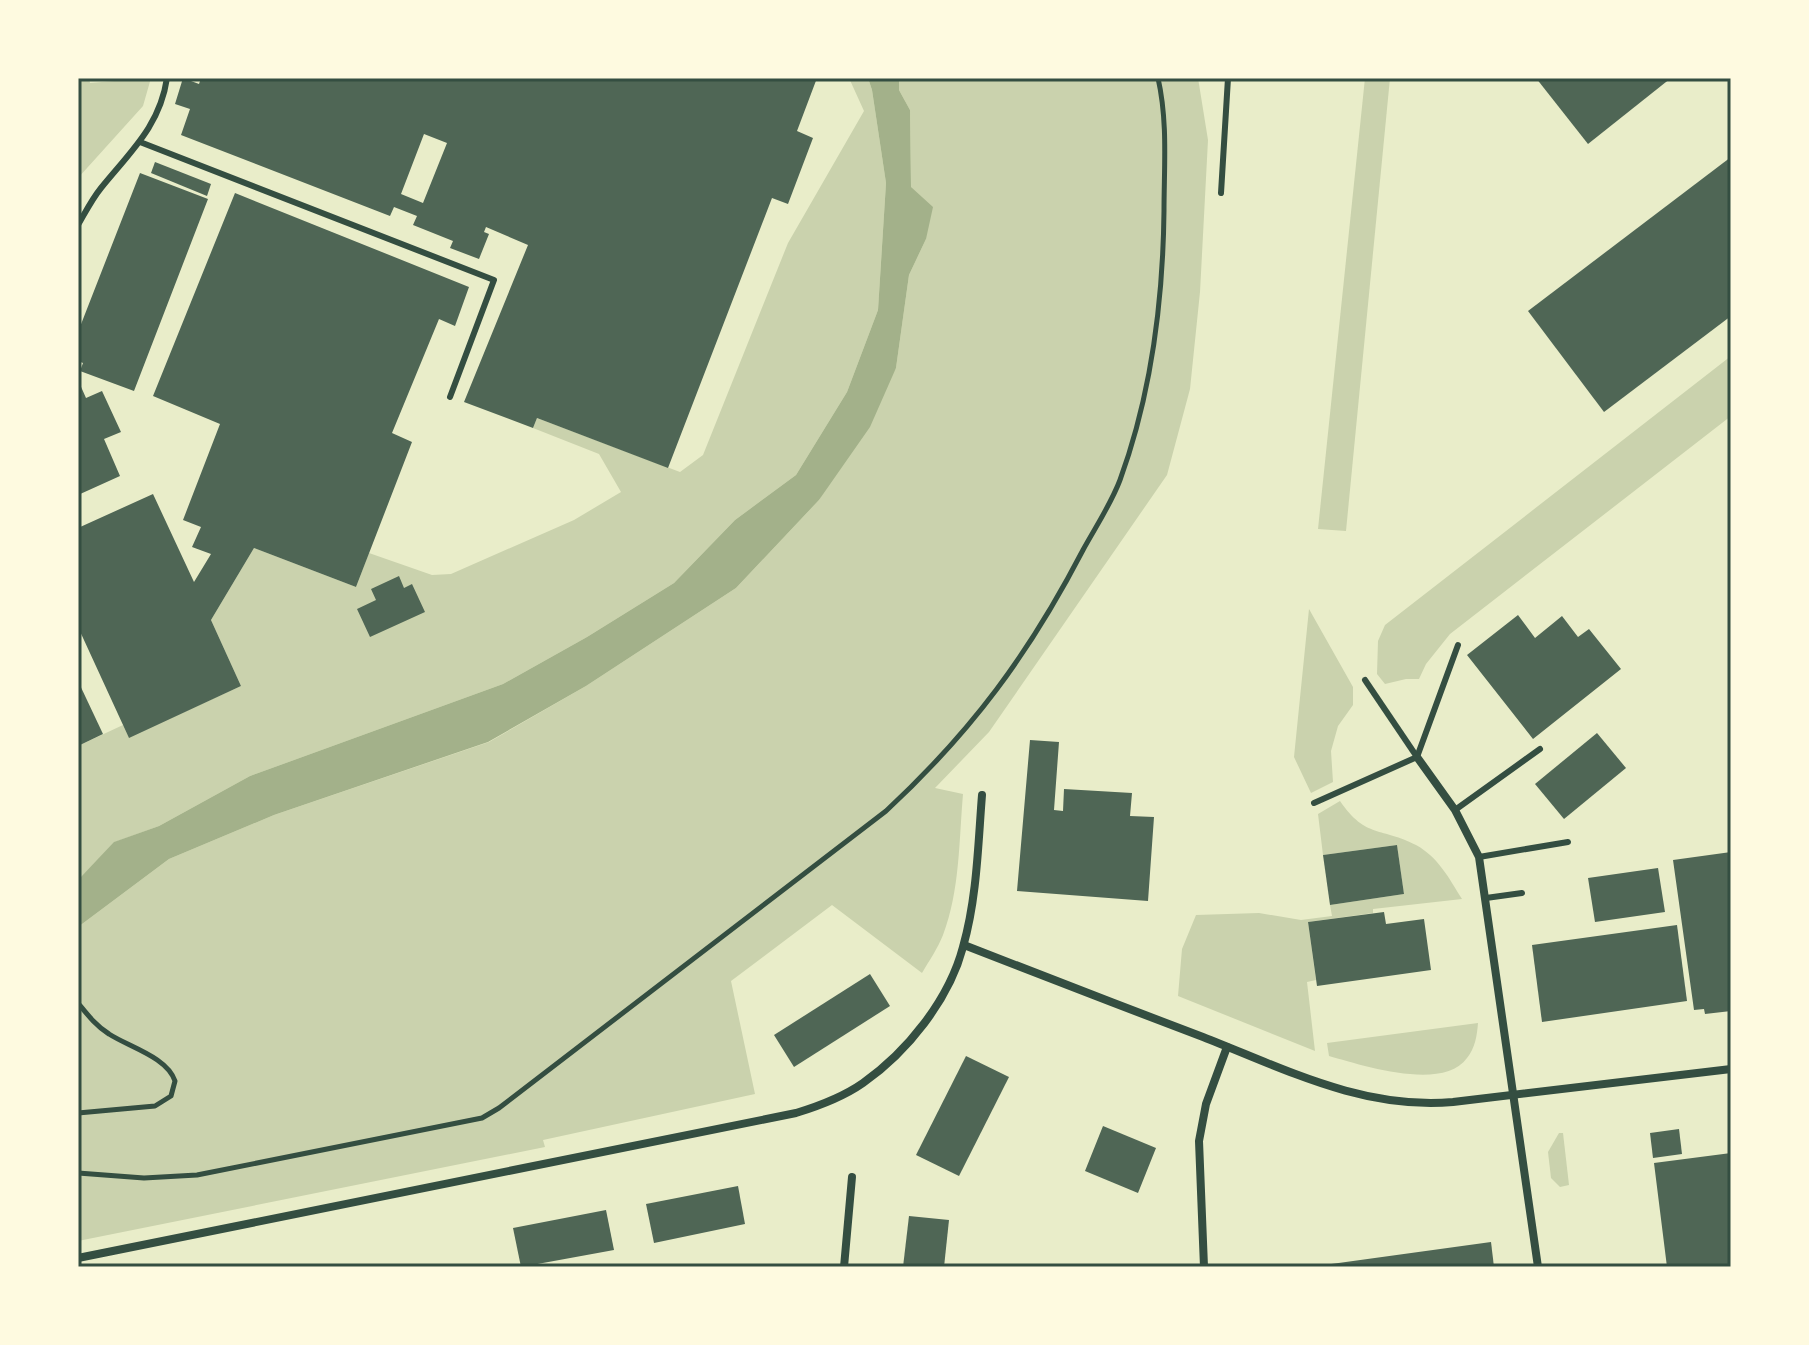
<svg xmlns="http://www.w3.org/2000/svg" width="1809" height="1345" font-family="'Space Grotesk',sans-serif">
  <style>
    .green { fill: #cad2ad }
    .water { fill: #a3b18a }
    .building { fill: #4f6655; fill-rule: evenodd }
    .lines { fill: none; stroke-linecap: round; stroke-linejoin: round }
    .path { stroke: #344e41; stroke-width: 5 }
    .service { stroke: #344e41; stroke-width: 6 }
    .minor { stroke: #344e41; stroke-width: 8 }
    .neatline { fill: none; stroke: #344e41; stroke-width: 3 }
  </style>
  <rect width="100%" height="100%" fill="#e9edc9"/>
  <g class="green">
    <polygon points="78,78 89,78 90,83 151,78 143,106 78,178"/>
    <polygon points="849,78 868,78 872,90 886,183 878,310 847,392 796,475 735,520 674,583 587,637 503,684 250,776 159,826 115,842 78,880 78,746 123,725 129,737 241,686 211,620 254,548 356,587 369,553 432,575 451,574 574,520 621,492 599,454 533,428 537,418 680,472 703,455 788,243 864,111"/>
    <path d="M899 78H1198L1208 140 1200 292 1190 389 1167 475 989 732 935 788 963 794C959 840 960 891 943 935 938 948 929 961 922 973L832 905 731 981 755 1094 543 1140 545 1147 78 1241V927L169 859 274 815 489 742 586 686 736 588 819 500 896 368 909 275 926 239 911 187 910 110 899 90Z"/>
    <polygon points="1365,78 1390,78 1346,531 1318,529"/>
    <polygon points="1731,356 1731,416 1450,634 1426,664 1419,679 1406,679 1385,684 1377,674 1378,641 1385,625"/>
    <polygon points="1309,609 1353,687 1353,705 1338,726 1331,751 1333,782 1311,793 1294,757"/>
    <path d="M1340 801C1366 839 1382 827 1416 845 1438 857 1449 878 1462 899L1373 909V913L1308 922 1316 980 1307 982 1315 1051 1178 996 1182 949 1196 915 1259 913 1301 920 1332 916 1330 905 1404 894 1397 845 1323 855 1318 814Z"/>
    <path d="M1478 1023C1477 1036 1475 1048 1467 1058 1443 1092 1361 1065 1329 1056L1327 1043Z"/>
    <polygon points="1559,1133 1563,1133 1569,1185 1560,1187 1551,1178 1548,1152"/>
  </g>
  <polygon class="water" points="868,78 899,78 899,90 910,110 911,187 933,207 926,239 909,275 896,368 870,427 819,500 736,588 586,686 488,742 274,815 169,859 78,927 78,880 114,842 159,826 250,776 503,684 587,637 674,583 735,520 796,475 847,392 878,310 886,183 872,90"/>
  <g class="building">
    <path d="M183 78 199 84 201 78H817L797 131 813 138 788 204 772 198 668 468 537 418 533 428 464 402 528 245 486 227 484 232 489 234 479 259 450 248 453 241 413 225 417 216 394 207 390 216 181 135 190 109 175 104ZM424 134 447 143 423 203 401 194Z"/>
    <polygon points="1536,78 1671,78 1588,144"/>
    <polygon points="1731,157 1731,316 1604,412 1528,311"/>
    <polygon points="155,162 211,184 207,196 151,173"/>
    <polygon points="140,173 208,199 134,391 80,371 83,363 78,361 78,332"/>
    <polygon points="235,193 469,287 455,326 439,319 392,433 412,442 356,587 254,548 211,620 241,686 129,738 78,627 78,528 153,494 194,582 211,554 192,547 201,527 183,520 220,424 153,396"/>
    <polygon points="78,380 86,398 102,391 121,432 104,439 120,476 78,495"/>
    <polygon points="399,576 404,588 412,584 425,612 370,637 357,609 376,600 371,589"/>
    <polygon points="1518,615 1535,638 1562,616 1578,637 1589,629 1621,669 1533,739 1467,655"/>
    <polygon points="78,681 103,734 78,746"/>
    <polygon points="1597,733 1626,768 1564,819 1535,784"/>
    <polygon points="1030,740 1059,742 1054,810 1063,811 1064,789 1132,793 1130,816 1154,817 1148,901 1017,891"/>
    <polygon points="1397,845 1404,894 1330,905 1323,855"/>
    <polygon points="1731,852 1731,1011 1705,1014 1704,1009 1694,1010 1673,860"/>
    <polygon points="1658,868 1665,912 1595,922 1588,878"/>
    <polygon points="1384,912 1386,924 1424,919 1431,970 1317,986 1308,922"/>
    <polygon points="1677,925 1687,1001 1542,1022 1532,945"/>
    <polygon points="870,974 890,1006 794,1067 774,1035"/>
    <polygon points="966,1056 1009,1077 959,1176 916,1155"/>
    <polygon points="1103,1126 1156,1148 1138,1193 1085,1171"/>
    <polygon points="1679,1129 1682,1154 1653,1158 1650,1133"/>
    <polygon points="1731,1153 1731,1267 1667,1267 1654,1163"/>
    <polygon points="738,1186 745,1224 654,1243 646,1204"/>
    <polygon points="606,1210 614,1250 521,1267 513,1228"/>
    <polygon points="909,1216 949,1220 944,1267 903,1267"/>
    <polygon points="1491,1242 1494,1267 1324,1267 1324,1265"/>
  </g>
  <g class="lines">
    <g class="path">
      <path d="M78 1003C87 1014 96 1026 109 1034 129 1047 167 1057 175 1081L171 1096 155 1106 78 1113"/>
      <path d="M78 1173 144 1178 197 1175 482 1118 499 1108 886 811C972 731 1029 654 1083 550 1095 528 1111 504 1120 480 1151 395 1163 301 1164 211 1164 167 1168 122 1158 78"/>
    </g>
    <g class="service">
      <polyline points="140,142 494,280 450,397"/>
      <polyline points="1221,193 1228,78"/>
      <path d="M78 225C85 213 92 199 101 188 130 152 160 126 167 78"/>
      <polyline points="1365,680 1417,757"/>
      <polyline points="1314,803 1417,757 1458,645"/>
      <polyline points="1455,810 1540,749"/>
      <polyline points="1479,857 1568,842"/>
      <polyline points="1486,898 1522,893"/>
    </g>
    <g class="minor">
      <polyline points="1417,757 1455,810 1479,857 1538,1267"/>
      <path d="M964 945C1044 976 1123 1007 1203 1037 1285 1069 1363 1110 1453 1102L1731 1069"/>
      <path d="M78 1258 796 1113C819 1106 843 1097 863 1083 907 1052 949 1000 963 947 977 898 978 845 982 795"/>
      <polyline points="844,1267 852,1177"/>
      <polyline points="1204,1267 1199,1141 1206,1104 1227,1047"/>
    </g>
  </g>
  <rect width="1809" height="1345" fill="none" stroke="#fefae0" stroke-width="160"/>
  <rect x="80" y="80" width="1649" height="1185" class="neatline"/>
</svg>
